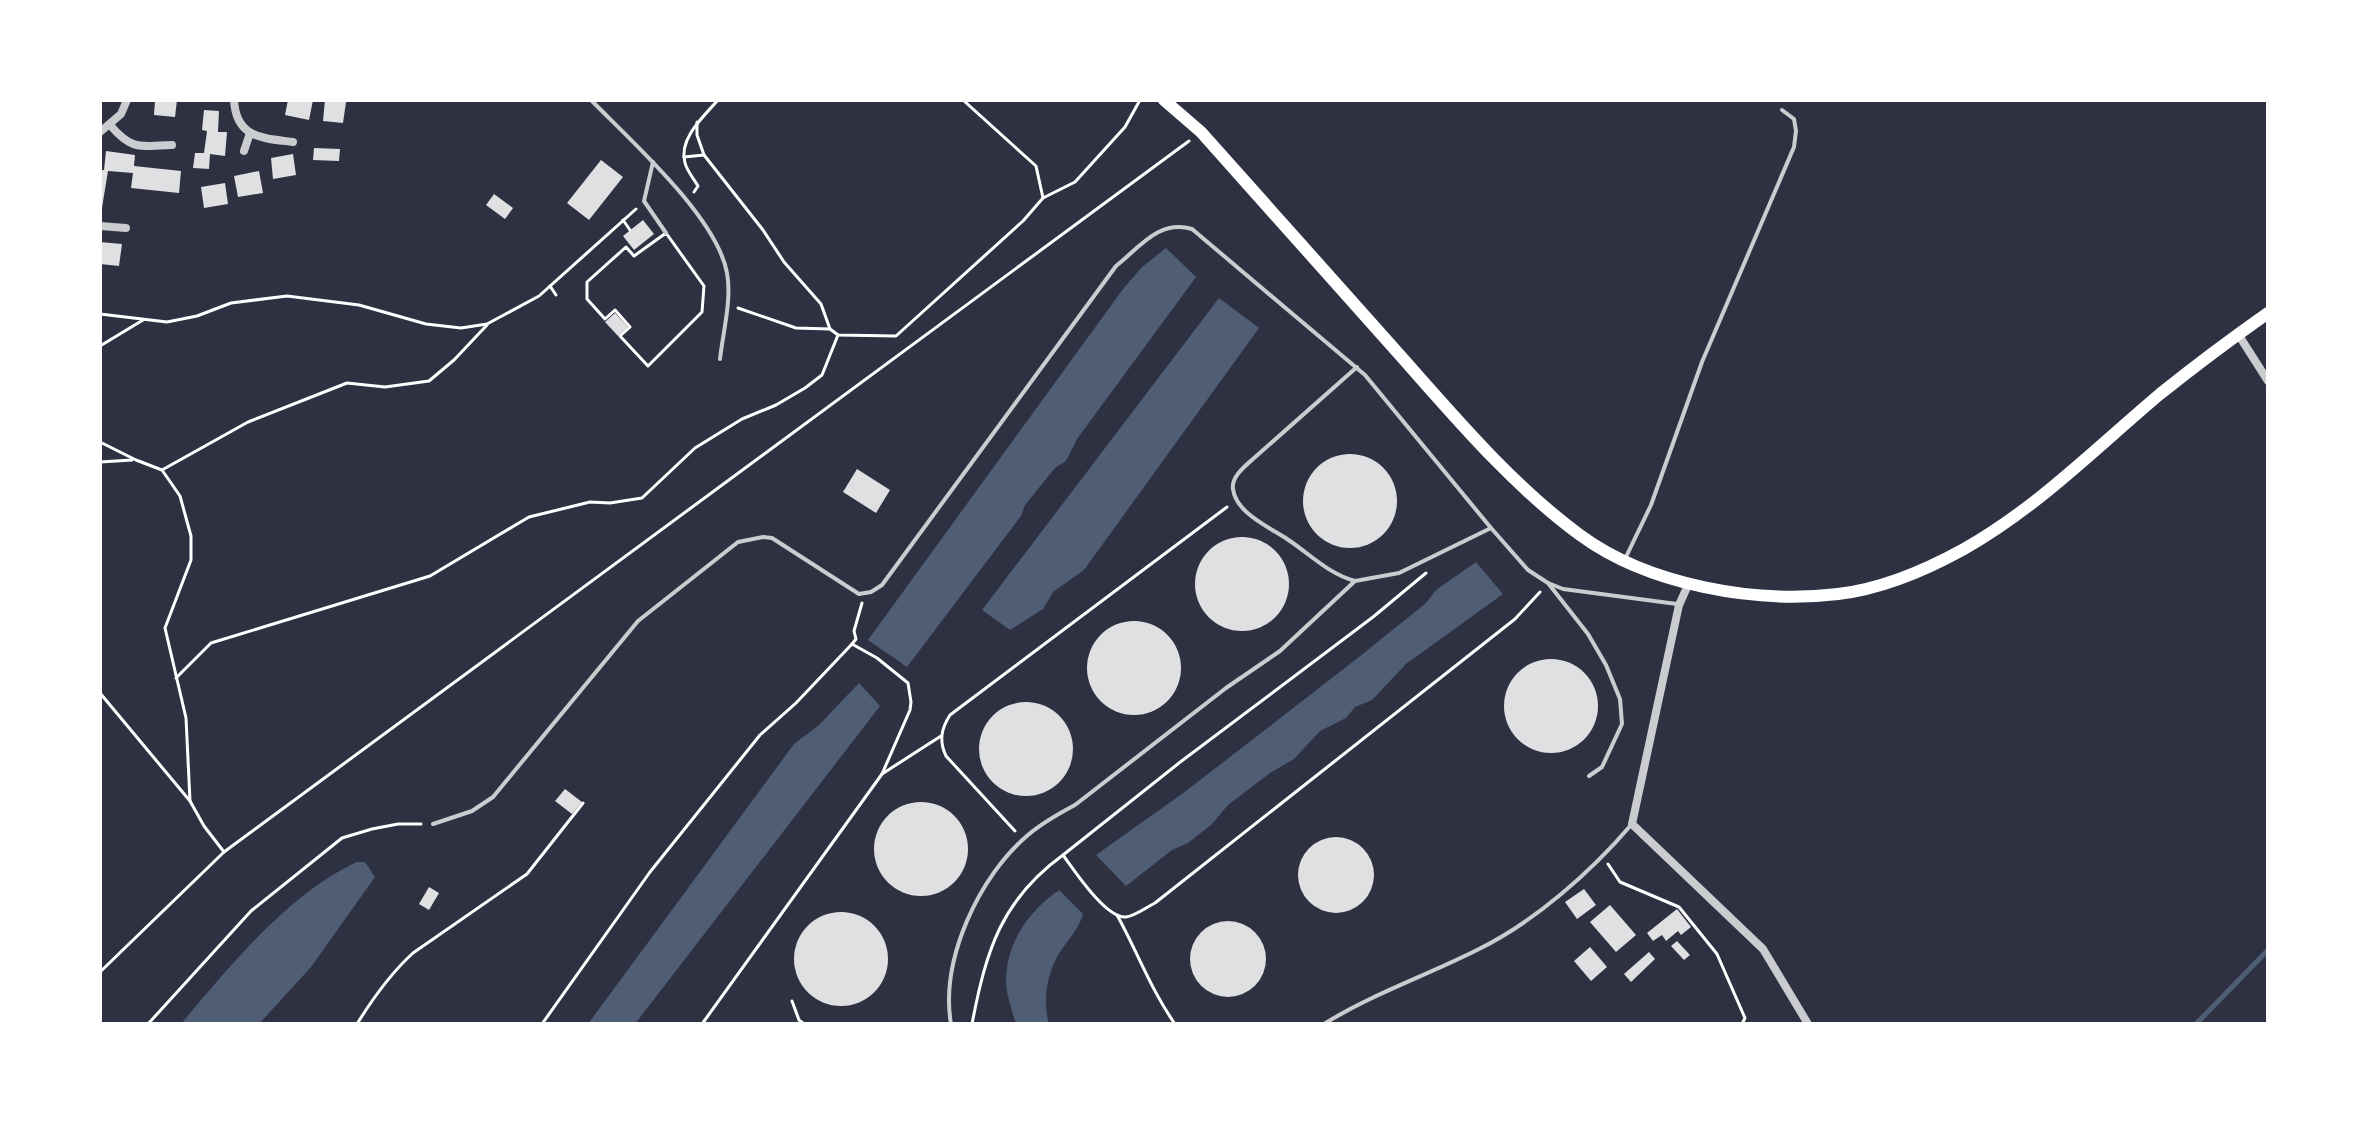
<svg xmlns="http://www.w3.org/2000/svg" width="2368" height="1124" font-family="Manrope,sans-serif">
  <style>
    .water { fill: #4f5d75 }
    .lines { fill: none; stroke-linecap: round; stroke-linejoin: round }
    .stream { stroke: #4f5d75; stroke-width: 5 }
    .building { fill: #e0e0e3 }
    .path { stroke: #fff; stroke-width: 3 }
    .service { stroke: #caccd0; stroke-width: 4 }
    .minor { stroke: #caccd0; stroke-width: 8 }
    .primary { stroke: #fff; stroke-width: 12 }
  </style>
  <rect width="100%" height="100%" fill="#2d3142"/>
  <g class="water">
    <polygon points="1166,248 1196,277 1077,439 1066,461 1055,468 1025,505 1021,516 907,667 868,640 1123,289 1142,267"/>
    <polygon points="1219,298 1259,328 1084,570 1053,592 1043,609 1010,630 982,610"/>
    <polygon points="1476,562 1503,594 1406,664 1372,700 1355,707 1346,718 1320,731 1294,759 1270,773 1228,805 1212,824 1188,843 1172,850 1126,886 1096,855 1186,791 1359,657 1426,603 1436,590"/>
    <polygon points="859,683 880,706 635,1024 588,1024 794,744 819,725"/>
    <path d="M357 862H365L375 877 311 967 259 1024H181C229 967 289 893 357 862Z"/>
    <path d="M1059 890 1083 914C1078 932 1064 943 1056 959 1046 979 1043 1003 1049 1024H1016C1012 1010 1006 995 1006 980 1007 941 1029 911 1059 890Z"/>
  </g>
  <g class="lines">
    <polyline class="stream" points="2196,1024 2268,950"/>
  </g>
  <g class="building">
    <polygon points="155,100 177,100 175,117 154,115"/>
    <polygon points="288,100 313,100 309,120 285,115"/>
    <polygon points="325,100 346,102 343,123 323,121"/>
    <polygon points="204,110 219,111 218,132 227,132 225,156 210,154 209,169 193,168 195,153 204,153 207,131 202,130"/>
    <polygon points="314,148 340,149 339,161 313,160"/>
    <polygon points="106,151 135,155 134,166 181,171 179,193 131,188 133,173 108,171 100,220 100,170 104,170"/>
    <polygon points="293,154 296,175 273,179 271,158"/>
    <polygon points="601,160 623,177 589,220 567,203"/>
    <polygon points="259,171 263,193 238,197 234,176"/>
    <polygon points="225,183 228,204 204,208 201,187"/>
    <polygon points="494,194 513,208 505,219 486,205"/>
    <polygon points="643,220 654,234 634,250 623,236"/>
    <polygon points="100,242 122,244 119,266 100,264"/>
    <polygon points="615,313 628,327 618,336 605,322"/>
    <circle cx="1350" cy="501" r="47"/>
    <polygon points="857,469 890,490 876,513 843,492"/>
    <circle cx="1242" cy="584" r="47"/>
    <circle cx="1134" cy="668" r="47"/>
    <circle cx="1551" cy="706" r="47"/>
    <circle cx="1026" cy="749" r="47"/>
    <polygon points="565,789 582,802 572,814 555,801"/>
    <circle cx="921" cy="849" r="47"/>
    <circle cx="1336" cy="875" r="38"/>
    <polygon points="429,887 439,893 429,910 419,904"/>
    <polygon points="1584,889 1596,905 1577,919 1565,902"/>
    <polygon points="1610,905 1636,935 1616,952 1590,922"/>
    <polygon points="1677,909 1691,927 1681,935 1678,931 1666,941 1662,935 1653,941 1647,933"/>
    <circle cx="841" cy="959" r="47"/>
    <circle cx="1228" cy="959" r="38"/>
    <polygon points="1677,941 1690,955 1684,960 1671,946"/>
    <polygon points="1590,947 1607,967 1591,981 1574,961"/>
    <polygon points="1649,952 1655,959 1631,982 1624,974"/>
  </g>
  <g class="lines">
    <g class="path">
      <polyline points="963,100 1036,166 1043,198"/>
      <polyline points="697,122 697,135 704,155 763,230 784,262 821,304 830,329 838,335 896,336 1023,221 1043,198 1075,182 1125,127 1140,100"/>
      <polyline points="684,157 704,155"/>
      <path d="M694 192 698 186C694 179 687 171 685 163 678 139 704 116 718 100"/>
      <polyline points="623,220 630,230"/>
      <polygon points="666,233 704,286 702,312 648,366 620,336 630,327 615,310 605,319 587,299 587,282 626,247 634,256"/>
      <polyline points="550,286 556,295"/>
      <polyline points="738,308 796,328 830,329"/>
      <polyline points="100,314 167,322 197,316 231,303 287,296 359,305 426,324 461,328 487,324 539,296 636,209"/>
      <polyline points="100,346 143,320"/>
      <polyline points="100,442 136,460 162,470 248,422 347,383 385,387 429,381 454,360 487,325"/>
      <polyline points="100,462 132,460"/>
      <polyline points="162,470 180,496 191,536 191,560 165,628 186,718 190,801 204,826 224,852"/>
      <polyline points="852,644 856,639 854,631 862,603"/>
      <polyline points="176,678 211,643 430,576 529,517 590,502 610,503 642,498 695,448 742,419 776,405 805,388 822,375 838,335"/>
      <polyline points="100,693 190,801"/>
      <polyline points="882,774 941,736"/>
      <path d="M1015 831 946 756C939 741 941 729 950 715L1227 507"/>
      <polyline points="1063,855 1179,763 1373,617 1426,573"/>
      <polyline points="1608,864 1620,882 1679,907 1717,954 1745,1018 1742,1024"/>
      <path d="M1117 915C1137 951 1151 990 1175 1024"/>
      <polyline points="100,972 224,852 1189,141"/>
      <polyline points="792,1001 799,1020 804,1024"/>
      <polyline points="148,1024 251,911 342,838 372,829 398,824 421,824"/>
      <path d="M357 1024C373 998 390 974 413 953L527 874 583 803"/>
      <polyline points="542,1024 650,872 760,735 796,703 852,644 877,658 908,683 911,702 910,710 882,774 702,1024"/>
      <path d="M972 1024C986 951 1001 900 1063 855 1074 870 1106 919 1126 917 1135 916 1147 907 1155 903L1515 619 1540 592"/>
    </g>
    <g class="service">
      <path d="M591 100C631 141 717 217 727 273 732 299 723 332 720 359"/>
      <polyline points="653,162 644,201 666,233"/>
      <polyline points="1625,559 1651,505 1702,362 1794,147 1796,131 1794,119 1782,110"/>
      <polyline points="1355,581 1399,573 1491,528"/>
      <polyline points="1548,583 1563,589 1677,604"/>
      <path d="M433 824 472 811 493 797 638 621 738 542 763 537 772 538 859 594 871 592 882 585 1116 266C1139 248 1159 219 1192 229L1365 375 1491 528 1528 570 1548 583 1588 634 1606 665 1620 699 1622 724 1602 767 1589 776"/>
      <path d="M951 1024C940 960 979 876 1028 835 1042 823 1058 814 1075 805L1226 688 1280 651 1355 581C1327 573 1310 554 1287 539 1269 527 1236 513 1233 489 1231 477 1245 466 1253 459L1357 367"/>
      <path d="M1324 1024C1372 994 1428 975 1479 949 1534 922 1591 872 1631 825"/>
    </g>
    <g class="minor">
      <path d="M234 100C236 138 262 138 293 142"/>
      <path d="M110 125C132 151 140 146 172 145"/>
      <polyline points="100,132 121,114 127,100"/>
      <polyline points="244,151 250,133"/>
      <polyline points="100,226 126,228"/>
      <polyline points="2238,334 2268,381"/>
      <polyline points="1689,583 1679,605 1632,824 1763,949 1808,1024"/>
    </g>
    <path class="primary" d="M1164 100 1201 132C1264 203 1327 273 1390 344 1449 410 1508 482 1580 535 1648 585 1755 604 1838 594 1882 589 1926 570 1964 549 2037 508 2097 447 2160 394 2195 366 2231 339 2268 313"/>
  </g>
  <rect width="2368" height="1124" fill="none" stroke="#ffffff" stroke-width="204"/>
</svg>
